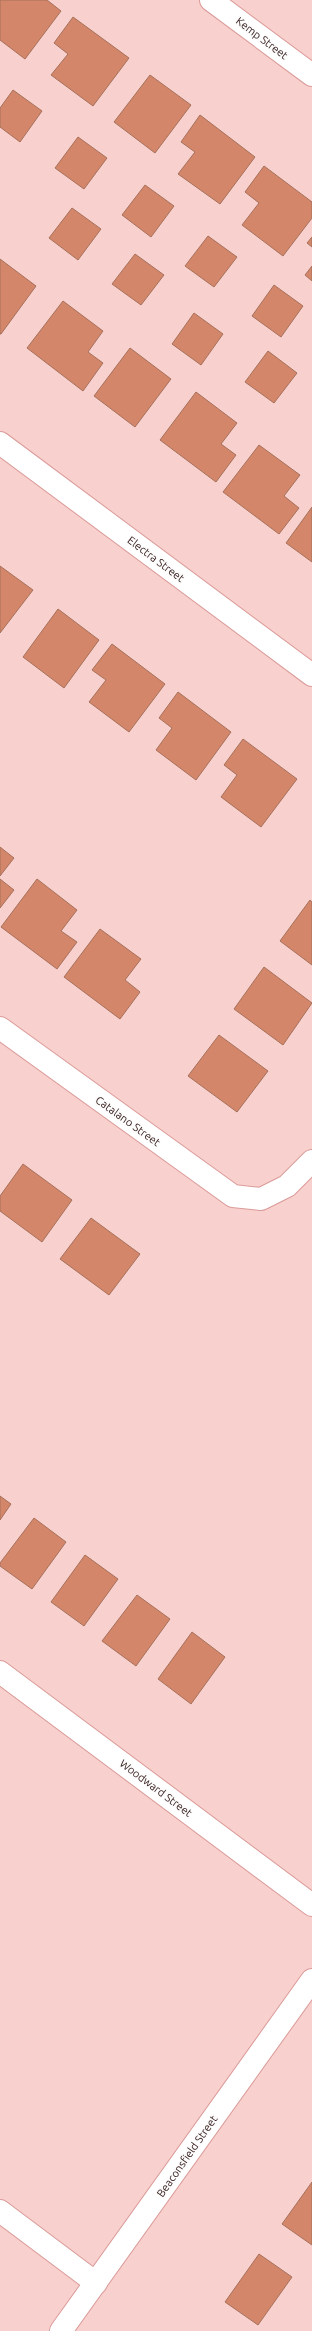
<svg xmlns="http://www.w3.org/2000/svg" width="312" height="2331" font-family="Ubuntu,sans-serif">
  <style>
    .building { fill: #d38669; stroke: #a7715c }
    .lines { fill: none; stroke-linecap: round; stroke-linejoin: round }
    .street-casing { stroke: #da9b99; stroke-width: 24 }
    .secondary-casing { stroke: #da9b99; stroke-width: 24 }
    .street { stroke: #fff; stroke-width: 22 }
    .secondary { stroke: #fff; stroke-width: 22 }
    .labels { text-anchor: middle; stroke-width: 3.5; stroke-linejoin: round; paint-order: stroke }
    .street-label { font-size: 11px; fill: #3a2221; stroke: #fcfcfc }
  </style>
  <rect width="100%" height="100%" fill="#f8d0cd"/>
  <g class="building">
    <polygon points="0,0 47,0 61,11 25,59 0,40"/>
    <polygon points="73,17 129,58 93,106 51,75 68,54 54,43"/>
    <polygon points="150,75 191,105 155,153 114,122"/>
    <polygon points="13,90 42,111 20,142 0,127 0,108"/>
    <polygon points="200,115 255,157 220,204 178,174 195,152 181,142"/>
    <polygon points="78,137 107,158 84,189 55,168"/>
    <polygon points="264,166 312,202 312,218 283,256 242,225 259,203 245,192"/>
    <polygon points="145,185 174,206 151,237 122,215"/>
    <polygon points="72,208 101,229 78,260 49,238"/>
    <polygon points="208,236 237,257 214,287 185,266"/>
    <polygon points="312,237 312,247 307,243"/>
    <polygon points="135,254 164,275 141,305 112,284"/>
    <polygon points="0,259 36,286 1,334 0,334"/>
    <polygon points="312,266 312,281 305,275"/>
    <polygon points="274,285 303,306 281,337 252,316"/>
    <polygon points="63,301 103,331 88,352 103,363 83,391 27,348"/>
    <polygon points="194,313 223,334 201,365 172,344"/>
    <polygon points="130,348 171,379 135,427 94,396"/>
    <polygon points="268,351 297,373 274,403 245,382"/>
    <polygon points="196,392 237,423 221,444 236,455 216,482 160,440"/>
    <polygon points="259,445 300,475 284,496 299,508 279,534 223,492"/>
    <polygon points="312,507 312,562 286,543"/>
    <polygon points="0,566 33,590 0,633"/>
    <polygon points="58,609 99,640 64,688 23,657"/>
    <polygon points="112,644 165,684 129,732 89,702 106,680 92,670"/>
    <polygon points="178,692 231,732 196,780 156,750 172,728 159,718"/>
    <polygon points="243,739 297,779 261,827 221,797 237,775 224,765"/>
    <polygon points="0,847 14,858 0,876"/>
    <polygon points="0,879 14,890 0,908"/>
    <polygon points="37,879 77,910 61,931 77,942 57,969 1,927"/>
    <polygon points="310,900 312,902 312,965 280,941"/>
    <polygon points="100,929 141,959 125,980 140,992 120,1019 64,977"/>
    <polygon points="264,967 312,1003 283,1045 234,1009"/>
    <polygon points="219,1035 268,1071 237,1112 188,1076"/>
    <polygon points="23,1164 72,1200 42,1242 0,1211 0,1196"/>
    <polygon points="91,1218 140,1254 109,1295 60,1259"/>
    <polygon points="0,1496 11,1504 0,1520"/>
    <polygon points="34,1518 66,1542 32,1589 0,1566 0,1563"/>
    <polygon points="85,1555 118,1579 84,1626 51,1602"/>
    <polygon points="137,1595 170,1619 136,1666 102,1641"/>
    <polygon points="192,1632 225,1657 191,1704 158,1679"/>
    <polygon points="312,2182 312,2245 282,2224"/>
    <polygon points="259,2254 292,2277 258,2325 225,2302"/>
  </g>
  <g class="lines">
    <defs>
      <g id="street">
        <polyline points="211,0 312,75"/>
        <polyline points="0,443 312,675"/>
        <polyline points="0,1028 233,1196 261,1199 287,1186 312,1161"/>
        <polyline points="0,1672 312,1905"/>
        <polyline points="0,2211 96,2283"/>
      </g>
      <polyline id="secondary" points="61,2331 312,1980"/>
    </defs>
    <use href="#street" class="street-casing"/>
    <use href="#secondary" class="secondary-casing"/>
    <use href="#street" class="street"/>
    <use href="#secondary" class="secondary"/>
  </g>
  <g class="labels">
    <g class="street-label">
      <text transform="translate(262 38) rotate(37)" y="4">Kemp Street</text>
      <text transform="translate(156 559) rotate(37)" y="4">Electra Street</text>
      <text transform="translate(128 1121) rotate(36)" y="4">Catalano Street</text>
      <text transform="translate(156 1788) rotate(37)" y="4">Woodward Street</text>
      <text transform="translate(187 2156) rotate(-55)" y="4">Beaconsfield Street</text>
    </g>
  </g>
</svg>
